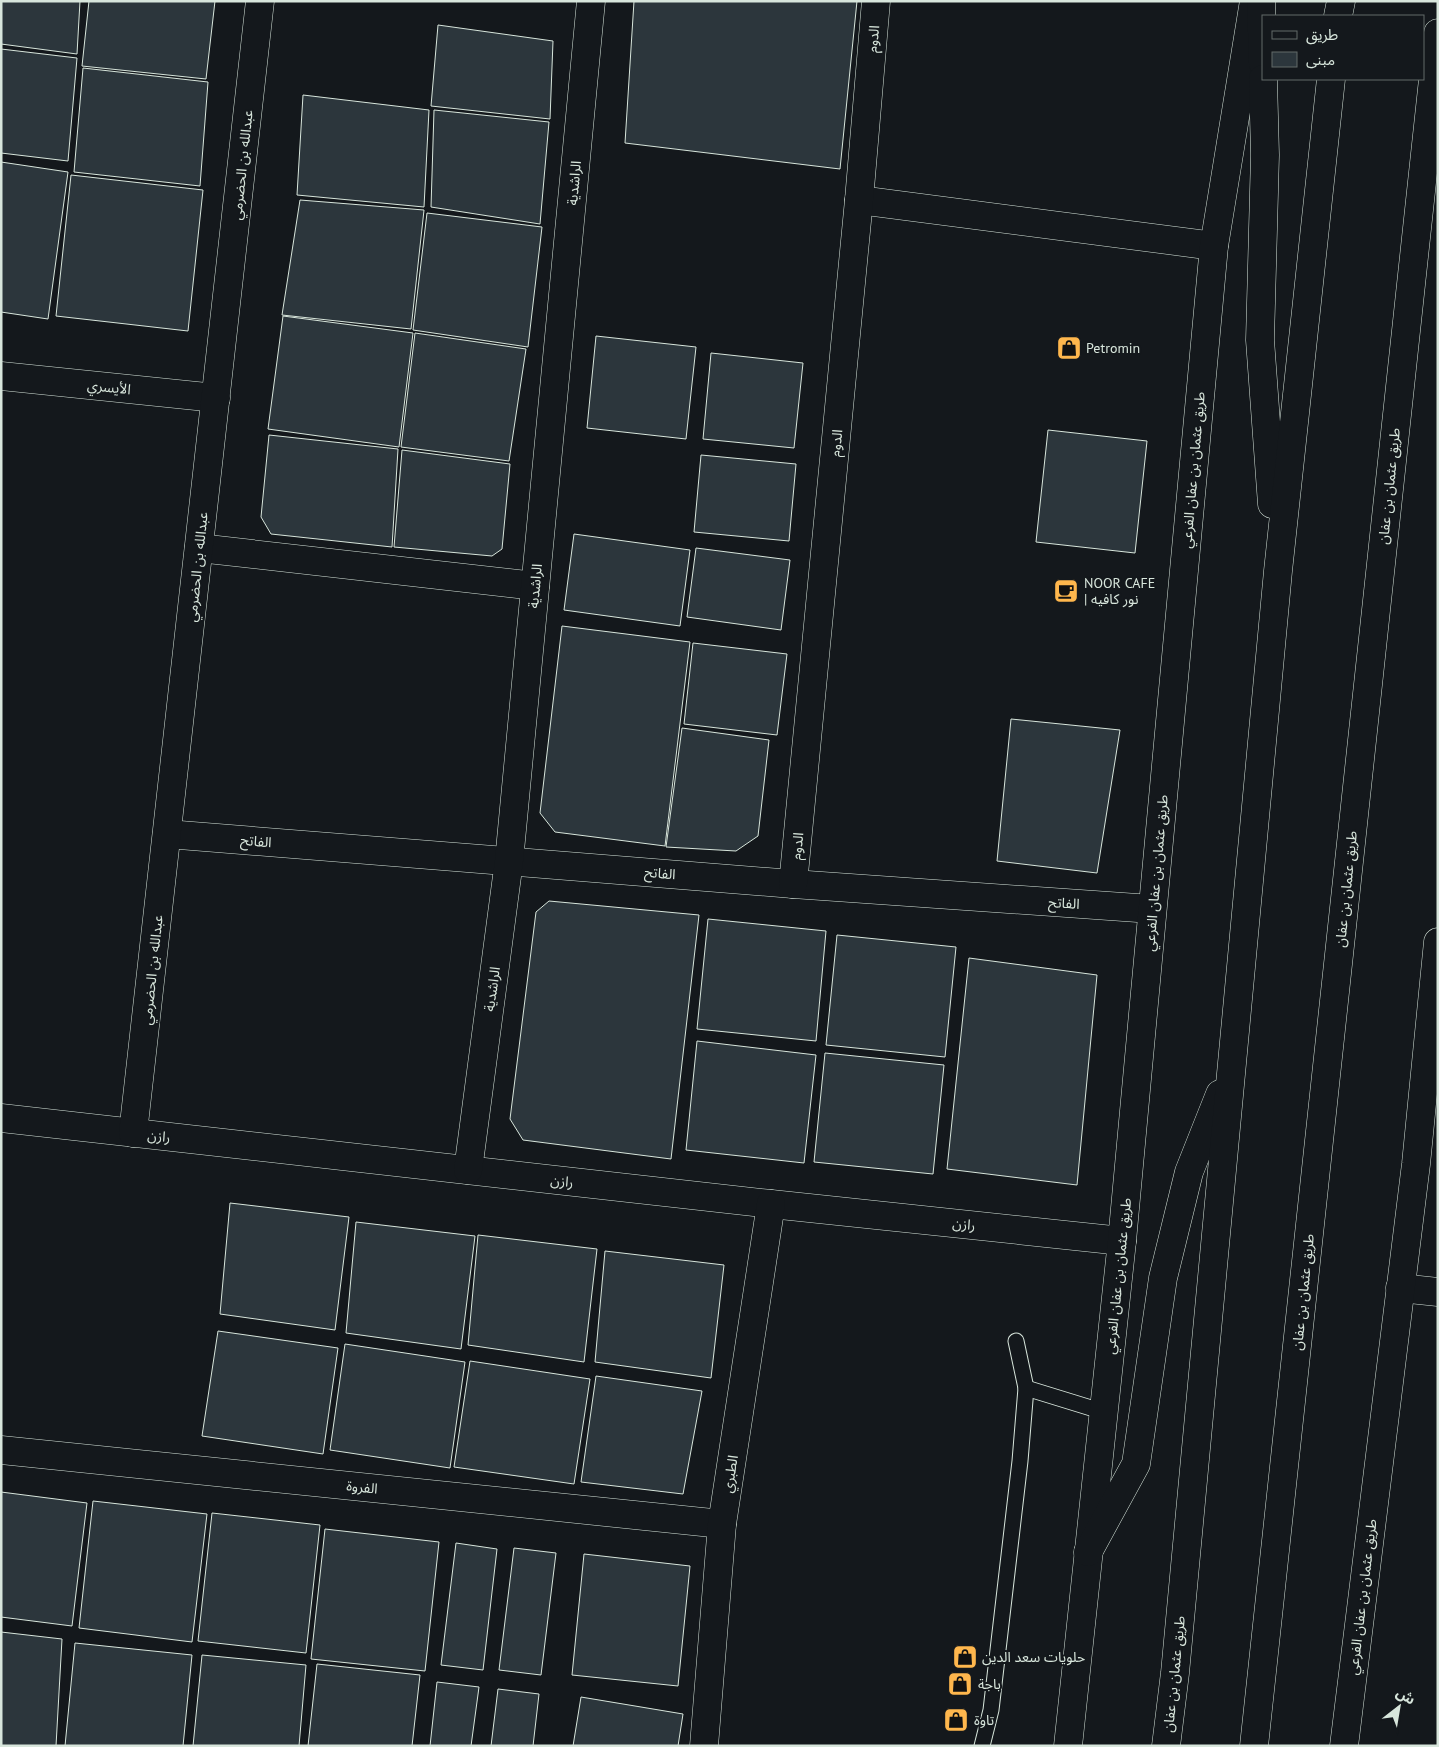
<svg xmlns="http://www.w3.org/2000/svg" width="1439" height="1747" font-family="'PT Sans','Noto Sans Arabic',sans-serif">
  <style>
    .building { fill: #2c363c; stroke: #d8e6dc }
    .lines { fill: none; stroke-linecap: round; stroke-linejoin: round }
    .lane-casing { stroke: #d8e6dc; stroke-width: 17 }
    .street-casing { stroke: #d8e6dc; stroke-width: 29 }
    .secondary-casing { stroke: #d8e6dc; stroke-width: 29 }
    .primary-casing { stroke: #d8e6dc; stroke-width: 29 }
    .lane { stroke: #14181c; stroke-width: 15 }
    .street { stroke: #14181c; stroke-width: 28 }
    .secondary { stroke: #14181c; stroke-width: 28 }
    .primary { stroke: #14181c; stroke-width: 28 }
    .labels { text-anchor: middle; stroke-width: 4; stroke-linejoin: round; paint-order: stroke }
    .street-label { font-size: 14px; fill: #d8e6dc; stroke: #14181c }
    .poi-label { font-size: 14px; fill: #d8e6dc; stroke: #14181c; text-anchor: start }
  </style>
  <rect width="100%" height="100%" fill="#14181c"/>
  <g class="building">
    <polygon points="1,1 80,1 77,54 1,44"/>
    <polygon points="89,1 215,1 206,79 82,66"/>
    <polygon points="634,1 857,1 840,169 625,143"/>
    <polygon points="438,25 553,41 550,119 431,106"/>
    <polygon points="1,49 77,58 68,161 1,153"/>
    <polygon points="83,68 208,82 200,186 74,172"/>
    <polygon points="303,95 429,110 424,207 297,195"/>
    <polygon points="434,110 549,122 540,224 431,207"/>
    <polygon points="1,162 68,172 48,319 1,312"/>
    <polygon points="71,175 203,190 188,331 56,316"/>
    <polygon points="300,200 424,210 411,329 282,315"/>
    <polygon points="427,213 542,227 528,347 413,330"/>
    <polygon points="283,316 413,333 399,447 268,429"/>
    <polygon points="415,333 526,349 509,461 401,447"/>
    <polygon points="596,336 696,347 686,439 587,428"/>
    <polygon points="711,353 803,363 794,448 703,439"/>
    <polygon points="1048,430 1147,441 1135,553 1036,542"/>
    <polygon points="269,435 398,449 392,547 271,534 261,517"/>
    <polygon points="402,450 510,464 502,549 492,556 394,547"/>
    <polygon points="701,455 796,464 789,541 694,532"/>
    <polygon points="574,534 690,550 680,626 564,610"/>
    <polygon points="696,548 790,560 781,630 687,617"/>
    <polygon points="562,626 690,642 665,846 555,832 540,813"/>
    <polygon points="693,643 787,654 777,735 684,724"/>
    <polygon points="1011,719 1120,730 1097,873 997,861"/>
    <polygon points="682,728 769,740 758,836 736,851 666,847"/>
    <polygon points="549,901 699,915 671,1159 523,1140 510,1119 536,912"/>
    <polygon points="708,919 826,931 816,1041 697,1029"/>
    <polygon points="837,935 956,947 945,1057 826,1045"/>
    <polygon points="969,958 1097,975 1077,1185 947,1169"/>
    <polygon points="697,1041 816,1055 804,1163 686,1150"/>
    <polygon points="825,1053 944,1065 933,1174 814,1162"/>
    <polygon points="230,1203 349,1217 335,1330 220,1314"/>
    <polygon points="356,1222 475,1236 461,1349 346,1333"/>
    <polygon points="478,1235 597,1249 584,1362 468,1345"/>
    <polygon points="605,1251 724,1265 711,1378 595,1362"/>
    <polygon points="218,1331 338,1348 323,1454 202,1436"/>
    <polygon points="345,1344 465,1362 450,1468 330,1450"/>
    <polygon points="470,1361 590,1379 574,1484 454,1467"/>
    <polygon points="596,1376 702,1391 683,1494 581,1482"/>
    <polygon points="1,1492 87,1503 72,1626 1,1617"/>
    <polygon points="93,1501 207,1514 192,1642 79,1628"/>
    <polygon points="212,1513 320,1525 306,1653 198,1641"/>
    <polygon points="325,1529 439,1542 425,1671 311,1659"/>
    <polygon points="456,1543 497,1549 483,1670 441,1665"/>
    <polygon points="514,1548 556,1553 541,1675 499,1670"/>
    <polygon points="584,1554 690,1566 678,1686 572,1675"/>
    <polygon points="1,1632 62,1639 56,1746 1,1746"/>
    <polygon points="75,1643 192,1655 183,1746 65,1746"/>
    <polygon points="202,1655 306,1665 299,1746 193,1746"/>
    <polygon points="317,1664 420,1675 412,1746 308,1746"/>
    <polygon points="437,1682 479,1687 471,1746 430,1746"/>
    <polygon points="498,1689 539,1694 533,1746 491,1746"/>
    <polygon points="581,1697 683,1714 678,1746 573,1746"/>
  </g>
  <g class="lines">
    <defs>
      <g id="lane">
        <polyline points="1026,1388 1104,1412"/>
        <polyline points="982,1746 991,1710 1020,1461 1026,1388 1016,1341"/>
      </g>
      <g id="street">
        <polyline points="859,200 1214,246"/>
        <polyline points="1,376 216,398"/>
        <polyline points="199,548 535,586"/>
        <polyline points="167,834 793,884 1152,909"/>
        <polyline points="793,884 859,200 876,1"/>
        <polyline points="1,1118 771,1204 1122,1241"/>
        <polyline points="133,1133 260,1"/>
        <polyline points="468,1170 509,861 591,1"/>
        <polyline points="1400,1288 1438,1292"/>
        <polyline points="1,1450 722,1524"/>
        <polyline points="704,1746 722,1524 771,1204"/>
      </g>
      <g id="secondary">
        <polyline points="1068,1746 1122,1241 1214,246 1254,1"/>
        <polyline points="1344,1746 1416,1164 1438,942"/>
      </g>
      <g id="primary">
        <polyline points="1261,1 1263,63"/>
        <polyline points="1338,16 1341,1"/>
        <polyline points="1263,79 1265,155 1260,340 1272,504"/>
        <polyline points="1088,1552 1136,1464 1163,1278 1189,1172 1220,1094"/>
        <polyline points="1166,1746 1175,1673 1278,571 1331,79"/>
        <polyline points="1254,1746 1438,33"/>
      </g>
    </defs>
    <use href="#lane" class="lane-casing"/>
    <use href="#street" class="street-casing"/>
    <use href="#secondary" class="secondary-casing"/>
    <use href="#primary" class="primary-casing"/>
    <use href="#lane" class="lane"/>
    <use href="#street" class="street"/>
    <use href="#secondary" class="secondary"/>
    <use href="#primary" class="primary"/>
  </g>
  <defs>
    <symbol id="shop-square" viewBox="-11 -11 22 22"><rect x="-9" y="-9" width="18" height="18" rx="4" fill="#ffb74d" stroke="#14181c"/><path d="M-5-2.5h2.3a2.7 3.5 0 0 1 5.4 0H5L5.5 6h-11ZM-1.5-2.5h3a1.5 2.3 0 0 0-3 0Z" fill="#111"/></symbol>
    <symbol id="cafe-square" viewBox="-11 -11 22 22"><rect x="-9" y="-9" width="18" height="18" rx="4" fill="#ffb74d" stroke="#14181c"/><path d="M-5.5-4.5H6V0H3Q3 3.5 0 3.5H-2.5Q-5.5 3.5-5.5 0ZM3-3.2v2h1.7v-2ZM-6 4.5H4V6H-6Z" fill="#111"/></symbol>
  </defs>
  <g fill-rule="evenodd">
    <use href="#shop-square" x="1055" y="334" width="28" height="28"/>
    <use href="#cafe-square" x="1052" y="577" width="28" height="28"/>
    <use href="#shop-square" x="951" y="1643" width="28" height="28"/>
    <use href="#shop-square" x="946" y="1670" width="28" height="28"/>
    <use href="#shop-square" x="942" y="1706" width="28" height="28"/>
  </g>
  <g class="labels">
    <g class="street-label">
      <text transform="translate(873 39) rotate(-85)" y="5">الدوم</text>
      <text transform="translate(242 165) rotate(-84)" y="5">عبدالله بن الحضرمي</text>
      <text transform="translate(574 183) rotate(-85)" y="5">الراشدية</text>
      <text transform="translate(109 387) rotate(6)" y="5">الأيسري</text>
      <text transform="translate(836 443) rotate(-84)" y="5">الدوم</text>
      <text transform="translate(1193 470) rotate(-85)" y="5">طريق عثمان بن عفان الفرعي</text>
      <text transform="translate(1389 486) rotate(-84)" y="5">طريق عثمان بن عفان</text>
      <text transform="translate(197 567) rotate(-84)" y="5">عبدالله بن الحضرمي</text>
      <text transform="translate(535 586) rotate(-85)" y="5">الراشدية</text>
      <text transform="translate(256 841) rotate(5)" y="5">الفاتح</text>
      <text transform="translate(797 846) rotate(-84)" y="5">الدوم</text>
      <text transform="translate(660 873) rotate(5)" y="5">الفاتح</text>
      <text transform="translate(1156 873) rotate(-85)" y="5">طريق عثمان بن عفان الفرعي</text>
      <text transform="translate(1346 889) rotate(-84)" y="5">طريق عثمان بن عفان</text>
      <text transform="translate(1064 903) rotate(4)" y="5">الفاتح</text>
      <text transform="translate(152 970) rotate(-84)" y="5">عبدالله بن الحضرمي</text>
      <text transform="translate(492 989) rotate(-82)" y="5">الراشدية</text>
      <text transform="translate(159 1136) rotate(6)" y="5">رازن</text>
      <text transform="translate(562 1181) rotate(6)" y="5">رازن</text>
      <text transform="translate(964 1224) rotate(6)" y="5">رازن</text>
      <text transform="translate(1118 1276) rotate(-84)" y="5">طريق عثمان بن عفان الفرعي</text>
      <text transform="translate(1303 1292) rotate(-84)" y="5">طريق عثمان بن عفان</text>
      <text transform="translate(730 1474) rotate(-81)" y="5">الطبري</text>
      <text transform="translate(362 1487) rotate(6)" y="5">الفروة</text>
      <text transform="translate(1362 1597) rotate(-83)" y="5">طريق عثمان بن عفان الفرعي</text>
      <text transform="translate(1174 1674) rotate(-84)" y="5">طريق عثمان بن عفان</text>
    </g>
    <g class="poi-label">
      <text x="1086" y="353">Petromin</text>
      <text x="1084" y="588">NOOR CAFE<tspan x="1084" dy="16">| نور كافيه</tspan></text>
      <text x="982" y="1662">حلويات سعد الدين</text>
      <text x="978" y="1689">باجة</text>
      <text x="974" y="1725">تاوة</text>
    </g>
  </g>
  <rect width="1439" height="1747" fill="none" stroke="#d8e6dc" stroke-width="5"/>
  <rect x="1262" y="15" width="162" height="65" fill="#14181c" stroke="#626a69"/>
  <rect x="1272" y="31" width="25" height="8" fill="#14181c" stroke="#626a69"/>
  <text x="1306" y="40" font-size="15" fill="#d8e6dc">طريق</text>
  <rect x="1272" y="52" width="25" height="15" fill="#2c363c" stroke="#626a69"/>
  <text x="1306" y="65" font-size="15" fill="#d8e6dc">مبنى</text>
  <g transform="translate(1399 1707) rotate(31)" stroke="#14181c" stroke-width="4" paint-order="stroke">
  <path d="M0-4L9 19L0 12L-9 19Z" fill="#d8e6dc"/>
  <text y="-8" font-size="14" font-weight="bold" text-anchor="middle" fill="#d8e6dc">ش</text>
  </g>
</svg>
